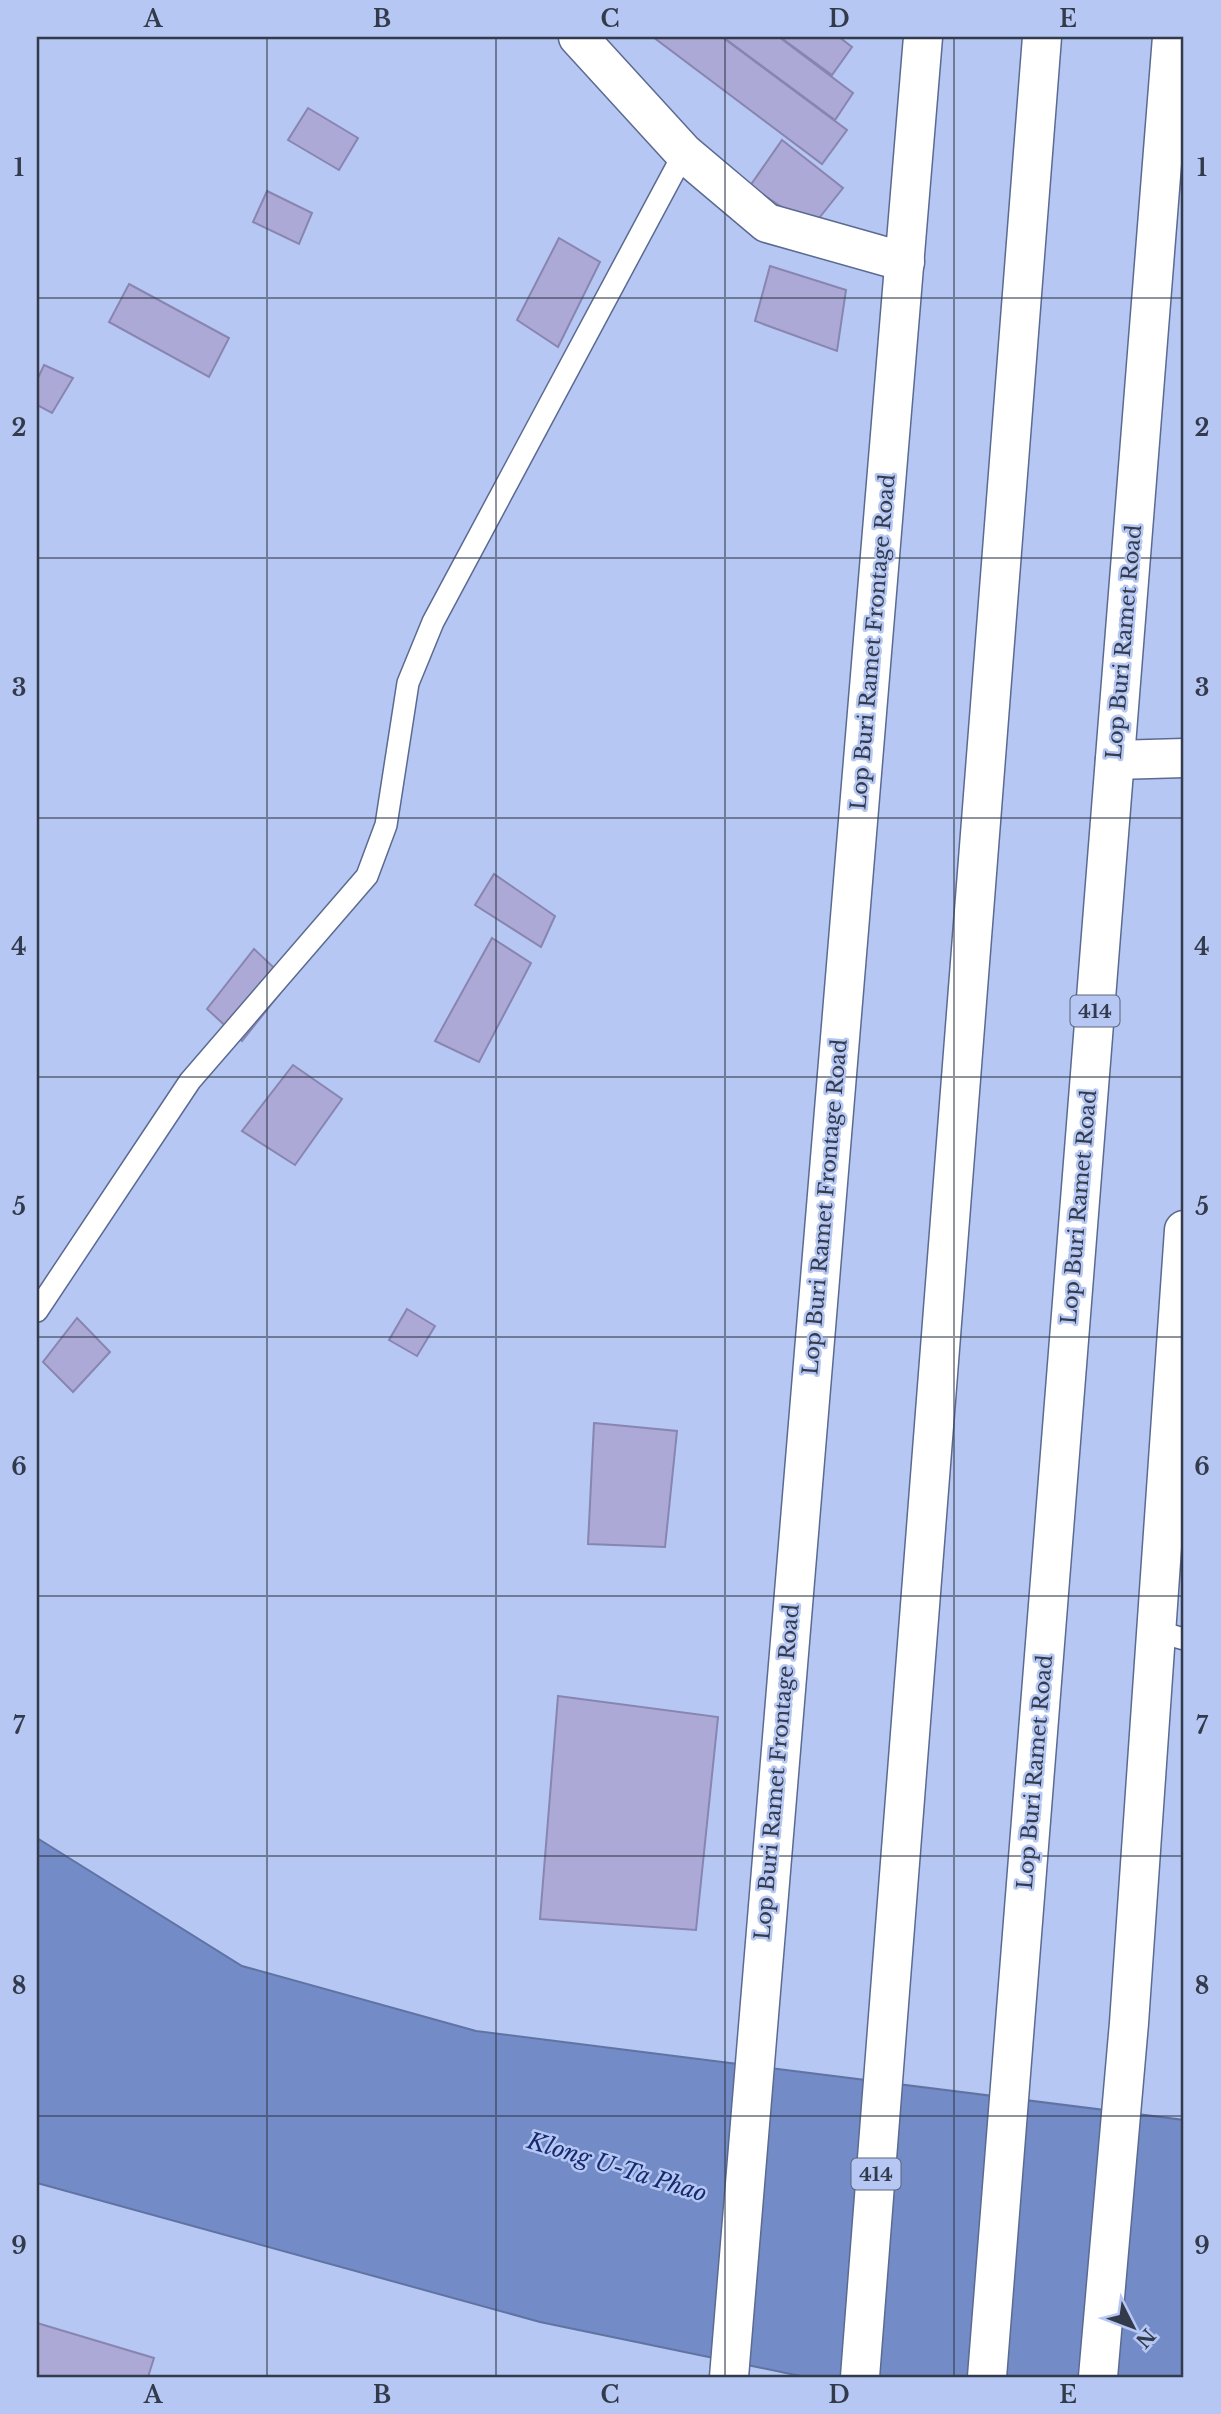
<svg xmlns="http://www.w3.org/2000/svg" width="1221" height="2414" font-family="'Libre Baskerville',serif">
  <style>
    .water { fill: #738bc7; stroke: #6073a2; stroke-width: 2 }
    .building { fill: #aca9d7; stroke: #8885b1; stroke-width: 2 }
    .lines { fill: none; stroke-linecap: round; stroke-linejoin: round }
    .lane-casing { stroke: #5b6a91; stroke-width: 24 }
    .street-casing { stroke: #5b6a91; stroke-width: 41 }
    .secondary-casing { stroke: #5b6a91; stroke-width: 41 }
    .primary-casing { stroke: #5b6a91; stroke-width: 41 }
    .lane { stroke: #fff; stroke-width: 21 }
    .street { stroke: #fff; stroke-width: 38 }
    .secondary { stroke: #fff; stroke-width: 38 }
    .primary { stroke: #fff; stroke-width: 38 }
    .grid { fill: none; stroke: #333a4b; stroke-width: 2; stroke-opacity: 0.55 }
    .labels { text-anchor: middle; stroke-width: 5; stroke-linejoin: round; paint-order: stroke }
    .shield { fill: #b5c7f2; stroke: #5a647d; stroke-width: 2 }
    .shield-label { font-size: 19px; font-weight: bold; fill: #333a4b }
    .street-label { font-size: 21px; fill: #333a4b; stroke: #b5c7f2 }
    .water-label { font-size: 23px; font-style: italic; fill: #172970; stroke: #b5c7f2 }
    .neatline { fill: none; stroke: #333a4b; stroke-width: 2.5 }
    .grid-label { font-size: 23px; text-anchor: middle; font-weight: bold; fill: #333a4b }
  </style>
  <rect width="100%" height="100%" fill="#b5c7f2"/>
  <polygon class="water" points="37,1838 242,1966 476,2031 1184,2120 1184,2377 805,2377 540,2322 37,2183"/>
  <g class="building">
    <polygon points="653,37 722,37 847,130 822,164"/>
    <polygon points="723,37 779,37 853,93 835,120"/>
    <polygon points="780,37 839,37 852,47 832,75"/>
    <polygon points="308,108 358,138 339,170 288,140"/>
    <polygon points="782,140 843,188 812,227 750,186"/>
    <polygon points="267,191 312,213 299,244 253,222"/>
    <polygon points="559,238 600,262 558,347 517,320"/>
    <polygon points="770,266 846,290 837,351 755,321"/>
    <polygon points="129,284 229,338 209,377 109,322"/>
    <polygon points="44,365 73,378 52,413 37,405 37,380"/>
    <polygon points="494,874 555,916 541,947 475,905"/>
    <polygon points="492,938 531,963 479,1062 435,1041"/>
    <polygon points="254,949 289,982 242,1041 207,1009"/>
    <polygon points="293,1065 342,1099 295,1165 242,1131"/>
    <polygon points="407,1309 435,1326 417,1356 389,1340"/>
    <polygon points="77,1318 110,1352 73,1392 43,1362"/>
    <polygon points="594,1423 677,1431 665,1547 588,1544"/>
    <polygon points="558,1696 718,1717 696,1930 540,1919"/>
    <polygon points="37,2323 154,2358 148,2377 37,2377"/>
  </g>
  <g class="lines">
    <defs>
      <g id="lane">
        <polyline points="37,1311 190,1081 367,876 386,825 408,683 433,622 684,153"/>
        <polyline points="1156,1631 1184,1639"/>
      </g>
      <polyline id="street" points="578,37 684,153 767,223 905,262"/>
      <g id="secondary">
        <polyline points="729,2377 923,37"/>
        <polyline points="1098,2377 1129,2023 1184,1230"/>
      </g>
      <g id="primary">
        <polyline points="1115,760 1184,758"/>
        <polyline points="860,2377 1042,37"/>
        <polyline points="987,2377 1172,37"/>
      </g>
    </defs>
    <use href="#lane" class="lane-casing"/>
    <use href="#street" class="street-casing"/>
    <use href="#secondary" class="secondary-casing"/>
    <use href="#primary" class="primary-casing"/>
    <use href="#lane" class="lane"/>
    <use href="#street" class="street"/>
    <use href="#secondary" class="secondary"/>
    <use href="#primary" class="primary"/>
  </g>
  <path class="grid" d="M267 37V2377M496 37V2377M725 37V2377M954 37V2377M37 298H1184M37 558H1184M37 818H1184M37 1077H1184M37 1337H1184M37 1596H1184M37 1856H1184M37 2116H1184"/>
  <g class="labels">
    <g class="shield">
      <rect x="1070.5" y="995.5" width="49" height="31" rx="5"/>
      <rect x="851.5" y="2158.5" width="49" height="31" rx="5"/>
    </g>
    <g class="shield-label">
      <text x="1095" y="1018">414</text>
      <text x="876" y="2181">414</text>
    </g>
    <g class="street-label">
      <text transform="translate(873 642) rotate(-85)" y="7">Lop Buri Ramet Frontage Road</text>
      <text transform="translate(1124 642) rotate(-85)" y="7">Lop Buri Ramet Road</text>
      <text transform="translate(825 1207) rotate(-85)" y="7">Lop Buri Ramet Frontage Road</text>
      <text transform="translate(1079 1207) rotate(-85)" y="7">Lop Buri Ramet Road</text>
      <text transform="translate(777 1772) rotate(-85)" y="7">Lop Buri Ramet Frontage Road</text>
      <text transform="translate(1035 1772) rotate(-85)" y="7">Lop Buri Ramet Road</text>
    </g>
    <g class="water-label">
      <text transform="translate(617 2167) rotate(17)" y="8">Klong U-Ta Phao</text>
    </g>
  </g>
  <rect width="1221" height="2414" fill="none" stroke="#b5c7f2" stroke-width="77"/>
  <g transform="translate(1133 2327) rotate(132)" stroke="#b5c7f2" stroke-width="5" paint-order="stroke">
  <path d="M0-5L12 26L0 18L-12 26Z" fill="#333a4b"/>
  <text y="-10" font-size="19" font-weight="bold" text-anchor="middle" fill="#333a4b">N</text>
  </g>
  <rect x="38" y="38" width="1144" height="2338" class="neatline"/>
  <g class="grid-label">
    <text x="153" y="27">A</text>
    <text x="382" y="27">B</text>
    <text x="610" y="27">C</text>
    <text x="839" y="27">D</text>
    <text x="1068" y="27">E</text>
    <text x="19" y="176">1</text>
    <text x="1202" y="176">1</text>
    <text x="19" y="436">2</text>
    <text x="1202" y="436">2</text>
    <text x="19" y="696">3</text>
    <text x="1202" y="696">3</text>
    <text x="19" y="955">4</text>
    <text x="1202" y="955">4</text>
    <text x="19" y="1215">5</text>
    <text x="1202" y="1215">5</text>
    <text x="19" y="1475">6</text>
    <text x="1202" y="1475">6</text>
    <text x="19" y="1734">7</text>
    <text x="1202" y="1734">7</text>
    <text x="19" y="1994">8</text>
    <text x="1202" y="1994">8</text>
    <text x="19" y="2254">9</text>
    <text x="1202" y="2254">9</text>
    <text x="153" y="2403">A</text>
    <text x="382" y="2403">B</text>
    <text x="610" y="2403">C</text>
    <text x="839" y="2403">D</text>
    <text x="1068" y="2403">E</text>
  </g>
</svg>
